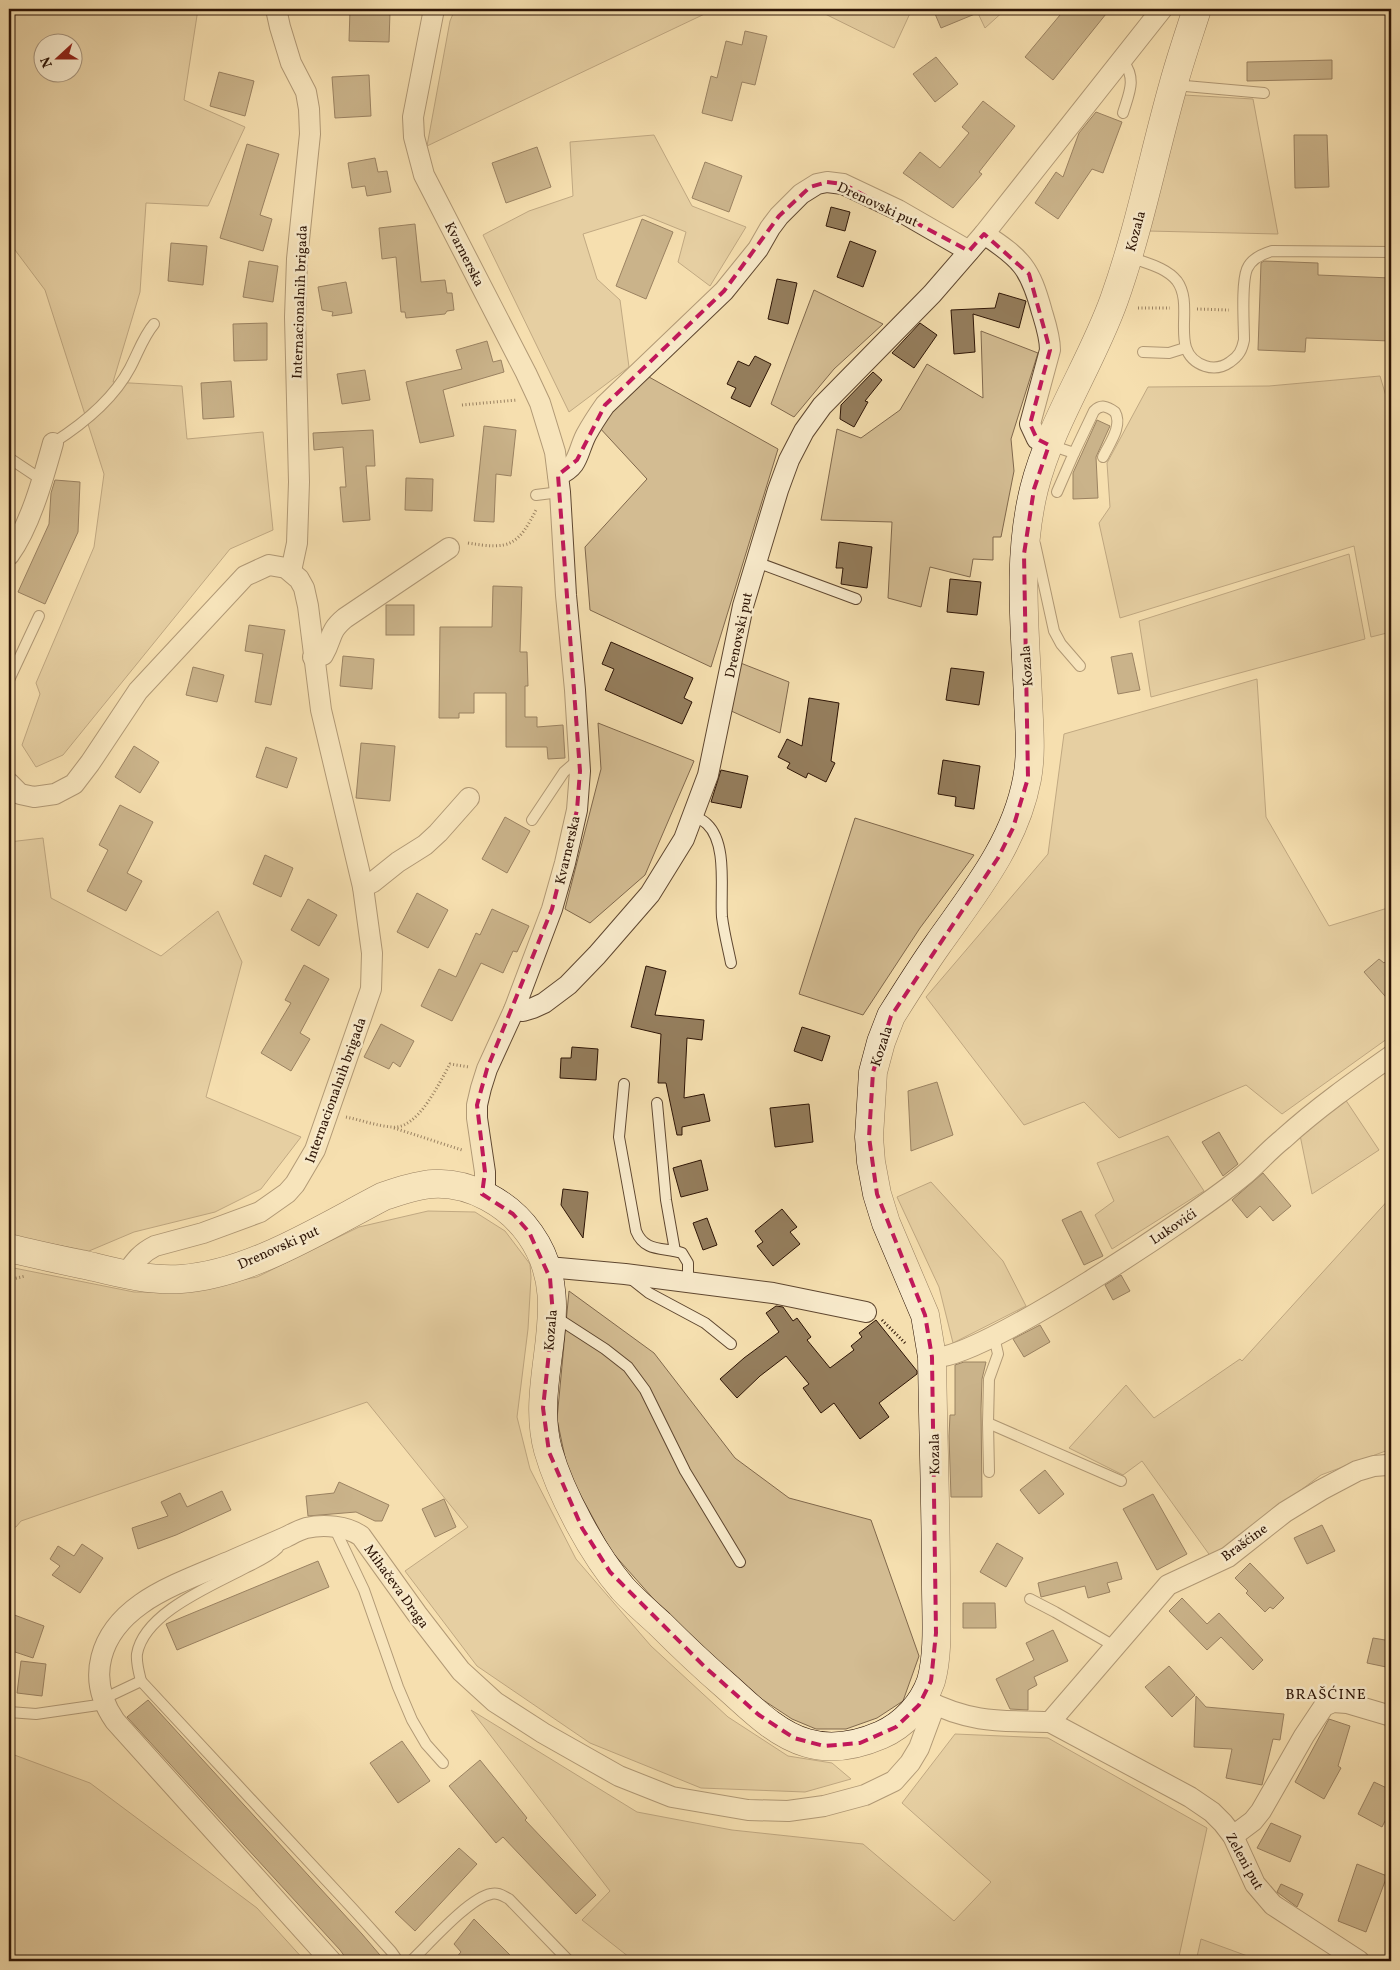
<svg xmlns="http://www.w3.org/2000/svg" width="1400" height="1970" font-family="Vollkorn,serif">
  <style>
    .green { fill: #d3bc92; stroke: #80684c; fill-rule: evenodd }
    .building { fill: #957e5d; stroke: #2d1405 }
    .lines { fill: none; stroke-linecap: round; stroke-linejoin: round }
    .lane-casing { stroke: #5f4730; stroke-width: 12 }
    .street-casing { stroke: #5f4730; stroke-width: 22 }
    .secondary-casing { stroke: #2d1405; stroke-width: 29 }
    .path { stroke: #2d1405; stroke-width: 3; stroke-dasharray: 1 2.5; stroke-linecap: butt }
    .lane { stroke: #f8eacb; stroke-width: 10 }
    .street { stroke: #f8eacb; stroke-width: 20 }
    .secondary { stroke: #f8eacb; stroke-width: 28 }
    .marked { fill: none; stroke: #c2185b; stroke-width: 4; stroke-dasharray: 10 6; stroke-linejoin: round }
    .labels { text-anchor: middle; stroke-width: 5; stroke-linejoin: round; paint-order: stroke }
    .street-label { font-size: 14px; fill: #2d1405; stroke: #f8eacb }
    .neighbourhood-label { font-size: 15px; letter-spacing: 1px; fill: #2d1405; stroke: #f8eacb }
  </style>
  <rect width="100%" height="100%" fill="#f5dfaf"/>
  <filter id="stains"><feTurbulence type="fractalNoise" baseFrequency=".004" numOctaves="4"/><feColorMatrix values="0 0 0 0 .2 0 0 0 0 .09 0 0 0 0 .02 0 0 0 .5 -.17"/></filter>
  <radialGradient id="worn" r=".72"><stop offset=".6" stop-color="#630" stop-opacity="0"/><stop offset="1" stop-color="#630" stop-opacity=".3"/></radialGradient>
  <g class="green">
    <path d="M9 9H198L184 100 245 127 208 206 146 203 140 292 113 382 182 386 187 439 263 432 273 530 230 549 63 755 36 767 22 745 40 694 36 683 94 547 104 474 45 290 9 242ZM42 42H72V72H42Z"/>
    <polygon points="455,9 715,9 427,146 450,21"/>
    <polygon points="815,9 912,9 894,48"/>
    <polygon points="976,9 1006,9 985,28"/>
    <polygon points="1184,95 1253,99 1278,234 1147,231"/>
    <polygon points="654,135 692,206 746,227 710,286 678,262 686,232 644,215 583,234 597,279 620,300 629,367 569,412 483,235 529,211 573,196 570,142"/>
    <polygon points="814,290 883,324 834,369 794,417 771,404"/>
    <polygon points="981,331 1038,353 1011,439 1014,471 1001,537 993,537 993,560 973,559 970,577 930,567 921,607 888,598 892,522 821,520 837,429 861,438 900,410 927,364 983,398"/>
    <polygon points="1380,376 1391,413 1391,632 1371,637 1354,546 1120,618 1099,523 1110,507 1107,463 1148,387 1269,386"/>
    <polygon points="649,377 778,449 711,667 590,610 585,547 647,479 598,426"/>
    <polygon points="1349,554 1365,639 1151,697 1139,621"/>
    <polygon points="738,662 789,682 780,733 729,710"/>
    <polygon points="1257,679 1266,817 1329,926 1391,907 1391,1036 1282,1114 1246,1085 1119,1138 1084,1102 1024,1125 926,997 1048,854 1064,734"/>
    <polygon points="598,723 694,761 645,875 590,923 565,909 601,769"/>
    <polygon points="855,818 974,855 920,928 863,1015 799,994"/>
    <polygon points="43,838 51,898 161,956 218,911 242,962 206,1097 301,1137 261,1189 215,1212 134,1232 89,1251 9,1236 9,842"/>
    <polygon points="1345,1099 1379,1150 1312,1194 1300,1135"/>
    <polygon points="1168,1136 1204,1191 1112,1249 1095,1215 1114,1201 1097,1163"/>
    <polygon points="931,1182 1003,1261 1026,1306 953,1343 939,1287 897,1197"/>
    <polygon points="1391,1197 1391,1449 1321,1475 1211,1557 1142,1461 1123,1475 1069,1448 1126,1385 1154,1418 1240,1359 1242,1361"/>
    <polygon points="428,1211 475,1212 505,1231 530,1264 531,1277 528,1329 517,1417 530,1469 576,1559 651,1646 728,1717 788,1756 832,1763 851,1779 805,1792 701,1788 590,1743 477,1666 405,1571 468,1527 367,1402 21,1521 16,1527 9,1527 9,1267 134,1292 178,1292 257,1277 359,1227"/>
    <polygon points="569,1291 654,1353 735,1458 789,1498 871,1520 919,1656 903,1701 877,1718 846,1729 816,1729 792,1719 748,1690 658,1604 611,1551 568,1472 557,1419"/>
    <polygon points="471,1710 637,1812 732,1830 863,1844 954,1921 991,1882 902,1803 955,1734 1048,1738 1207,1828 1178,1961 634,1961 582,1920 610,1891"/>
    <polygon points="9,1753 90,1783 257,1908 305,1961 9,1961"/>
    <polygon points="1201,1939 1261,1961 1196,1961"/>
  </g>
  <g class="building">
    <polygon points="933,9 987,9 941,28"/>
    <polygon points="1065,9 1110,9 1053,80 1025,57"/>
    <polygon points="350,10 390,12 389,42 349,41"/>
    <polygon points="745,31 767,36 755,85 742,82 732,121 702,113 711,76 717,78 726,41 742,45"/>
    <polygon points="936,57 958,84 935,102 913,74"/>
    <polygon points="1332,60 1332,79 1247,81 1247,62"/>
    <polygon points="219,72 254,81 245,116 210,106"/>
    <polygon points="369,75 371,116 335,118 332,77"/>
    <polygon points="983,101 1015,126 979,172 982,174 953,208 903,173 920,152 940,168 969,133 962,127"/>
    <polygon points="1096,112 1122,122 1103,173 1092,169 1058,219 1035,203 1056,172 1063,177 1079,133"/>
    <polygon points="1294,135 1327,135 1329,187 1295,188"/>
    <polygon points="247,144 279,154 260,215 272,219 263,251 220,238"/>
    <polygon points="537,147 551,187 506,203 492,163"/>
    <polygon points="375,158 378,172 387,171 391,192 367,196 365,186 352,188 348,163"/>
    <polygon points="705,162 742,176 729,212 692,198"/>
    <polygon points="831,207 850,212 845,231 826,226"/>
    <polygon points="642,219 673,232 646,299 616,286"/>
    <polygon points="415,224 421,282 445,280 447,293 452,293 454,310 447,311 445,314 406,318 405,312 401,312 396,257 382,259 379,228"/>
    <polygon points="850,241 876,251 863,287 837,277"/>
    <polygon points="171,243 207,246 203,285 168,281"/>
    <polygon points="249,261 278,266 273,302 243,297"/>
    <polygon points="1264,261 1318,263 1318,275 1391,278 1391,341 1306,338 1305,352 1258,350 1261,263"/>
    <polygon points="777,279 797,283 788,324 768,319"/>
    <polygon points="346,282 352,313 332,316 333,312 322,310 318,287"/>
    <polygon points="999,293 1026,301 1019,328 973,314 975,352 954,354 951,310 995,308"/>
    <polygon points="267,323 267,360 234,361 233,324"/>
    <polygon points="920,323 937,335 914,368 892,353"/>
    <polygon points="487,341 493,362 501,360 504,372 443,390 454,436 420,443 406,382 462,369 456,350"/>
    <polygon points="755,356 771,364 750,407 731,398 736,388 727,384 738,361 749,366"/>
    <polygon points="365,370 370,400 342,404 337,374"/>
    <polygon points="873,372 882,380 865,401 868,402 854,427 840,419 841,405"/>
    <polygon points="231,381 234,417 203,419 201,383"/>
    <polygon points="1097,420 1110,426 1096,457 1098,498 1073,499 1073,473"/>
    <polygon points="484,426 516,430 511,476 496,474 494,522 474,521"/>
    <polygon points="373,430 375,466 366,466 370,520 343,522 340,487 346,487 343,447 314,450 313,433"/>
    <polygon points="406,478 433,479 432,511 405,510"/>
    <polygon points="55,480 80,482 78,532 45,604 18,592 49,524 51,493"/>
    <polygon points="839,542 872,547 867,588 841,584 843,568 836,568"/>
    <polygon points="950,579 981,582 977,615 947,612"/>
    <polygon points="493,586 522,587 520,652 527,652 528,686 525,686 525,717 537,717 537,727 563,725 565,758 548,759 547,747 506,747 506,693 474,693 474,713 459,713 459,718 439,718 440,627 492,627"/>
    <rect x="386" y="605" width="28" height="30"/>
    <polygon points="249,625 285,630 271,705 255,702 263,654 245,651"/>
    <polygon points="611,642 693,678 684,698 692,702 682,724 605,690 614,669 602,664"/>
    <polygon points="1132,653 1140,690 1118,694 1111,657"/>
    <polygon points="343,656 374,659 372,689 340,686"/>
    <polygon points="193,667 224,675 217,702 186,695"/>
    <polygon points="951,668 984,672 979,705 946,700"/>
    <polygon points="809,698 839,703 831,761 835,763 826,782 808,773 806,778 787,768 790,763 778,757 787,739 802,746"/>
    <polygon points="361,743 395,746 390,801 356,798"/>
    <polygon points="134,746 159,762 140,793 115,777"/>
    <polygon points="266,747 297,758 287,788 256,777"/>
    <polygon points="943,760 980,766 974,809 955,806 956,797 938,794"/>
    <polygon points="721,770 748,776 741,808 711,802"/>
    <polygon points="120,805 153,822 127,873 142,881 126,911 87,891 108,850 99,845"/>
    <polygon points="505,817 530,831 507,873 482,859"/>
    <polygon points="265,855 293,868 281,897 253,884"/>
    <polygon points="417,893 448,910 428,948 397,932"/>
    <polygon points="308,899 337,915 319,946 291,930"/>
    <polygon points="492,909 529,926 517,952 513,951 503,973 481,963 452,1021 421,1006 439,969 456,977 476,933 480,935"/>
    <polygon points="1391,956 1391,1003 1364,972 1379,959 1384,963"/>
    <polygon points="304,965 329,979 300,1033 310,1039 291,1071 261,1053 291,1003 285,1000"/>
    <polygon points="646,966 666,971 655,1015 704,1020 702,1040 687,1038 684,1098 704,1094 710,1121 682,1127 682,1135 677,1135 666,1083 658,1083 661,1034 631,1027"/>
    <polygon points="381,1024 414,1041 400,1067 393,1062 389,1069 364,1057"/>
    <polygon points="802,1027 830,1036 822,1061 794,1051"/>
    <polygon points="572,1047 598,1049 596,1080 560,1078 561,1058 571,1058"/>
    <polygon points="937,1082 953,1135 911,1151 908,1091"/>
    <polygon points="809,1104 813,1142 775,1147 770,1108"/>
    <polygon points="1219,1132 1238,1164 1223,1176 1202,1142"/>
    <polygon points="701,1160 708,1190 681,1197 673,1168"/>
    <polygon points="1263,1173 1291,1206 1273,1221 1260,1206 1247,1218 1232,1200"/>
    <polygon points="563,1189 588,1192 583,1238 561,1205"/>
    <polygon points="782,1209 797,1227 790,1232 800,1244 773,1266 757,1246 763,1242 755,1231"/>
    <polygon points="1081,1211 1103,1256 1084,1265 1062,1220"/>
    <polygon points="707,1218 717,1245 703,1250 693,1223"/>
    <polygon points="1121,1275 1130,1291 1113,1300 1105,1285"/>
    <polygon points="776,1306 783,1307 793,1321 797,1318 811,1337 807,1340 830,1368 854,1350 851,1346 862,1337 859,1333 876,1320 917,1371 917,1374 879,1403 889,1417 860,1439 834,1403 821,1413 803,1388 809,1384 786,1356 760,1376 737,1398 720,1379 744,1358 779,1332 766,1313"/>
    <polygon points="1040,1325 1050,1342 1024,1357 1013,1339"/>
    <polygon points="964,1362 986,1362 982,1379 981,1409 982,1497 951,1497 949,1436 950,1415 955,1415 955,1365"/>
    <polygon points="1045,1470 1064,1494 1039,1514 1020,1490"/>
    <polygon points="339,1482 389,1505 382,1521 375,1521 356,1512 308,1516 306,1496 334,1493"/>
    <polygon points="222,1491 231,1510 176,1535 138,1549 132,1528 168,1516 161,1502 180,1493 187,1507"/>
    <polygon points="1153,1494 1187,1554 1157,1570 1123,1509"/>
    <polygon points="444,1499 456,1527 435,1537 422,1509"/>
    <polygon points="1322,1525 1335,1551 1307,1564 1294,1538"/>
    <polygon points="997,1543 1023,1558 1006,1587 980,1572"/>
    <polygon points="82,1544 103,1558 80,1593 52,1575 60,1566 50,1559 58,1546 74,1556"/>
    <polygon points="318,1561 329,1587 177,1650 166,1624"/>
    <polygon points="1117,1562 1122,1579 1107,1583 1110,1592 1088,1598 1085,1586 1041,1597 1038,1583"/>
    <polygon points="1250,1563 1284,1598 1273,1609 1270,1607 1265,1612 1246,1593 1248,1591 1235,1578"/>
    <polygon points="1182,1598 1207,1624 1219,1613 1263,1660 1253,1670 1221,1637 1207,1650 1169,1611"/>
    <polygon points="963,1603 995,1603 996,1628 963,1628"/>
    <polygon points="9,1613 44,1626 33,1658 9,1650"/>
    <polygon points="1053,1630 1068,1661 1034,1677 1037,1685 1028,1690 1028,1710 1010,1709 996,1679 1034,1660 1026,1643"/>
    <polygon points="1373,1638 1391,1641 1391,1668 1367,1663"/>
    <polygon points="21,1661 46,1664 42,1696 17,1693"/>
    <polygon points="1169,1666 1195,1695 1172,1717 1145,1687"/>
    <polygon points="1196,1696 1206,1707 1284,1714 1280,1740 1273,1739 1262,1785 1226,1778 1232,1749 1194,1747"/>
    <polygon points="148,1700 362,1934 385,1961 348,1961 340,1950 127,1717"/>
    <polygon points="1329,1719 1350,1726 1338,1766 1341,1768 1324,1799 1295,1782"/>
    <polygon points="402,1741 430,1781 398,1803 370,1763"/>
    <polygon points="480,1760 527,1818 525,1820 596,1895 576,1914 503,1837 496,1843 449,1786"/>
    <polygon points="1374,1782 1391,1790 1391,1809 1382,1827 1358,1814"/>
    <polygon points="1271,1823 1301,1836 1290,1862 1257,1848"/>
    <polygon points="459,1848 477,1864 415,1931 395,1912"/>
    <polygon points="1357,1864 1387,1876 1366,1932 1338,1921"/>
    <polygon points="1281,1884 1303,1894 1297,1907 1277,1892"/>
    <polygon points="474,1919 516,1961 453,1961 461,1952 454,1944"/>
  </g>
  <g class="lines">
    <defs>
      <g id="lane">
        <path d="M1123 61C1137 79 1129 93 1123 113"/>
        <polyline points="1174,85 1264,93"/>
        <path d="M1130 257C1145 263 1166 267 1177 281 1196 307 1167 353 1205 366 1214 369 1223 367 1230 362 1239 356 1242 350 1244 340 1244 323 1241 284 1247 269 1251 259 1262 254 1272 251L1391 252"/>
        <polyline points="1143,352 1169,353 1185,348"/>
        <path d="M53 443C83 424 113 400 130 368 138 353 143 337 154 324"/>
        <polyline points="1050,445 1074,453 1057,492"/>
        <path d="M1074 453 1094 411C1101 404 1107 406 1115 412 1123 426 1109 444 1103 457"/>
        <polyline points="9,458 42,480"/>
        <polyline points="536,495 560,492"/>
        <polyline points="1035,544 1054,631 1061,644 1080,666"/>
        <polyline points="756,562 856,599"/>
        <polyline points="9,680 39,616"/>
        <path d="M693 816C698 818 703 820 707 824 728 844 720 891 722 917 724 933 728 948 731 963"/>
        <polyline points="532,820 564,772 579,759"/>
        <path d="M624 1084 619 1137 636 1231C645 1253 664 1247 682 1253L688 1263V1282"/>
        <polyline points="657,1103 666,1200 675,1251"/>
        <polyline points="630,1278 649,1293 705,1323 731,1344"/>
        <polyline points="554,1316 605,1349 628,1367 645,1390 685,1471 740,1562"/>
        <polyline points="994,1337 998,1354 989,1379 988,1423 1121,1481"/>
        <polyline points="988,1423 989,1472"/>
        <polyline points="334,1527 364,1590 398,1687 412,1720 426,1744 443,1763"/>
        <polyline points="1030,1599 1055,1612 1116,1647"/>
        <polyline points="141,1681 352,1908 391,1951 398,1961"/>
        <path d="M103 1699 141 1681C139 1673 136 1662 137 1654 144 1613 211 1586 245 1568 257 1562 269 1557 278 1548"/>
        <polyline points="9,1712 36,1714 105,1704"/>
        <path d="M411 1961C429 1944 469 1898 491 1894 498 1892 503 1896 509 1899L569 1961"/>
      </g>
      <g id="street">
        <polyline points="276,9 280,27 291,63 306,92 309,109 310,134 297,259 295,317 299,482 297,543 291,571"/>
        <polyline points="434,9 413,117 414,137 424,175 526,373 540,403 555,452 560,492 566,595 575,690 580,771 577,810 565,863 552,909 514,1010 487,1069 481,1088 477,1105 477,1118 485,1172 485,1184 482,1194"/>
        <path d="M984 234C1022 259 1030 268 1042 312 1046 325 1050 337 1050 350L1030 424 1037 439 1049 445"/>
        <path d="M558 475C579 467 577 453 586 435 592 424 598 415 605 405L724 291 758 249 770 228 779 216 801 194 817 184 827 182 843 184 898 210 969 251"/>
        <path d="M9 555C30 526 43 479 53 443"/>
        <path d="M313 657 323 655C333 638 328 632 345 618L449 548"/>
        <path d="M9 783 20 794 34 797 55 794 74 784 90 763 138 691 245 576 269 565 286 568 299 579 304 588 308 606 321 710 363 887 372 953 371 989 315 1150 295 1184 287 1193 260 1212 203 1233 155 1246C141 1253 135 1261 126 1274"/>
        <polyline points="363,887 373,882 398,862 425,845 438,833 469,798"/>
        <polyline points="514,1010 523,1011 533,1008 544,1003 568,985 597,955 650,894 684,839 708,775 743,606 778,490 789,460 804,431 822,406 932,294 984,234 1162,9"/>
        <polyline points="548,1267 625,1274 773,1293 866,1312"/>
        <path d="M932 1357C974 1365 1204 1209 1244 1175 1257 1164 1269 1150 1283 1139 1317 1108 1354 1082 1391 1056"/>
        <path d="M924 1699C969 1723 1000 1721 1050 1722L1168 1585 1228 1557 1285 1512 1321 1490 1357 1471 1374 1466 1387 1465 1391 1467"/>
        <polyline points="1050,1722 1190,1797 1212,1812 1223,1823 1233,1836 1255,1884 1273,1905 1359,1961"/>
        <polyline points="1233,1836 1253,1821 1261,1811 1304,1736 1324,1706 1333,1702 1347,1703 1391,1716"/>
        <path d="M331 1961 115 1721C85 1678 100 1633 141 1604 166 1586 205 1572 233 1560 251 1552 268 1545 286 1537 292 1534 299 1530 306 1528 324 1524 347 1526 361 1536L417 1614 461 1671 495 1702 543 1733 619 1776 672 1797 748 1810 788 1811 824 1806 865 1795 894 1781 910 1763 919 1748 935 1705"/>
      </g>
      <path id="secondary" d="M9 1248C37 1255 66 1261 94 1267 122 1274 152 1281 181 1279 251 1274 322 1228 384 1196 400 1191 416 1185 433 1184 471 1182 509 1204 530 1234 579 1303 528 1376 548 1450 561 1495 593 1554 623 1589 634 1601 648 1613 660 1624 681 1645 702 1665 725 1685 749 1706 775 1734 807 1743 831 1750 858 1745 881 1735 904 1725 923 1704 931 1681 939 1653 936 1615 936 1586 936 1510 933 1433 932 1357L925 1315 886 1223 877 1194 871 1162 869 1137 873 1072 881 1042 891 1016C906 992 921 968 938 944 974 893 1015 843 1027 779 1032 753 1029 725 1028 698 1025 628 1017 558 1034 489 1051 422 1091 364 1114 300 1139 230 1153 157 1173 86 1180 60 1189 34 1197 9"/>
    </defs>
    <use href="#lane" class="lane-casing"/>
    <use href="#street" class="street-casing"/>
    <use href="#secondary" class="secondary-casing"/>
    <g class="path">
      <polyline points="1138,308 1170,308"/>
      <polyline points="1197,309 1229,310"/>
      <polyline points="462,405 517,400"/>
      <path d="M468 543C510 550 518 546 537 508"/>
      <path d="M346 1117C361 1120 377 1126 392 1127 418 1130 439 1083 450 1064L469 1067"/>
      <polyline points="394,1128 462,1150"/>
      <polyline points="9,1280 25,1276"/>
      <polyline points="882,1320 906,1344"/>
    </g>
    <use href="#lane" class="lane"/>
    <use href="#street" class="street"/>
    <use href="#secondary" class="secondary"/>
  </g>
  <path d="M0 0H1400V1970H0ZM827 182 843 184 969 251 984 234 1029 274 1050 350 1030 424 1037 439 1049 445 1034 489 1024 554 1028 778 1013 828 998 858 891 1016 873 1072 869 1137 877 1194 925 1315 932 1357 936 1633 931 1681 919 1705 896 1727 860 1743 824 1746 794 1738 759 1715 706 1668 610 1572 582 1528 549 1452 543 1408 553 1315 550 1278 529 1232 513 1214 482 1194 485 1172 477 1105 487 1069 552 909 577 810 580 771 558 475 577 460 605 405 724 291 779 216 810 187Z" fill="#f5dfaf" fill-opacity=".55" fill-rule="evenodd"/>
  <path class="marked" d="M827 182 843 184 969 251 984 234 1029 274 1050 350 1030 424 1037 439 1049 445 1034 489 1024 554 1028 778 1013 828 998 858 891 1016 873 1072 869 1137 877 1194 925 1315 932 1357 936 1633 931 1681 919 1705 896 1727 860 1743 824 1746 794 1738 759 1715 706 1668 610 1572 582 1528 549 1452 543 1408 553 1315 550 1278 529 1232 513 1214 482 1194 485 1172 477 1105 487 1069 552 909 577 810 580 771 558 475 577 460 605 405 724 291 779 216 810 187Z"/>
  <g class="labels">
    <g class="street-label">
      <text transform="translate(878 204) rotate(25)" y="5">Drenovski put</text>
      <text transform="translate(1135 231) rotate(-75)" y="5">Kozala</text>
      <text transform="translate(465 254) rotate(63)" y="5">Kvarnerska</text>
      <text transform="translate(299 302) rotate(-88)" y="5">Internacionalnih brigada</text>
      <text transform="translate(738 635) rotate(-78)" y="5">Drenovski put</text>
      <text transform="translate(1026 666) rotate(-94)" y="5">Kozala</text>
      <text transform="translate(567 850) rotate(-77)" y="5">Kvarnerska</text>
      <text transform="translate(881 1046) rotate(-72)" y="5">Kozala</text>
      <text transform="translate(335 1090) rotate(-70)" y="5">Internacionalnih brigada</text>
      <text transform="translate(1173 1226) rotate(-34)" y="5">Lukovići</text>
      <text transform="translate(278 1247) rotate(-24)" y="5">Drenovski put</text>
      <text transform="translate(550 1330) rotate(-85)" y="5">Kozala</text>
      <text transform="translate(934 1454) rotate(-91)" y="5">Kozala</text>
      <text transform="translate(1244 1542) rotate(-36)" y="5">Brašćine</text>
      <text transform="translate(397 1586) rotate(54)" y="5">Mihačeva Draga</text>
      <text transform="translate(1245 1861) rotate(61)" y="5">Zeleni put</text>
    </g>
    <g class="neighbourhood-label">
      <text x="1326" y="1699">BRAŠĆINE</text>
    </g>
  </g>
  <rect width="1400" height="1970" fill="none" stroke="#f5dfaf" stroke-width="30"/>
  <rect x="10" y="10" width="1380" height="1950" fill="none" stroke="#2d1405" stroke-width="2.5"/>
  <rect x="15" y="15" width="1370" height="1940" fill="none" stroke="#2d1405"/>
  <g transform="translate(58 58) rotate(249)"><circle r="24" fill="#f8eacb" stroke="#a7947c"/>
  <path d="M0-4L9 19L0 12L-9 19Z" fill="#8f2418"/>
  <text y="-8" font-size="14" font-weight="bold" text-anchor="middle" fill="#2d1405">N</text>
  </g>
  <rect width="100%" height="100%" filter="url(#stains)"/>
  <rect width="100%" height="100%" fill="url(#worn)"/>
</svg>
